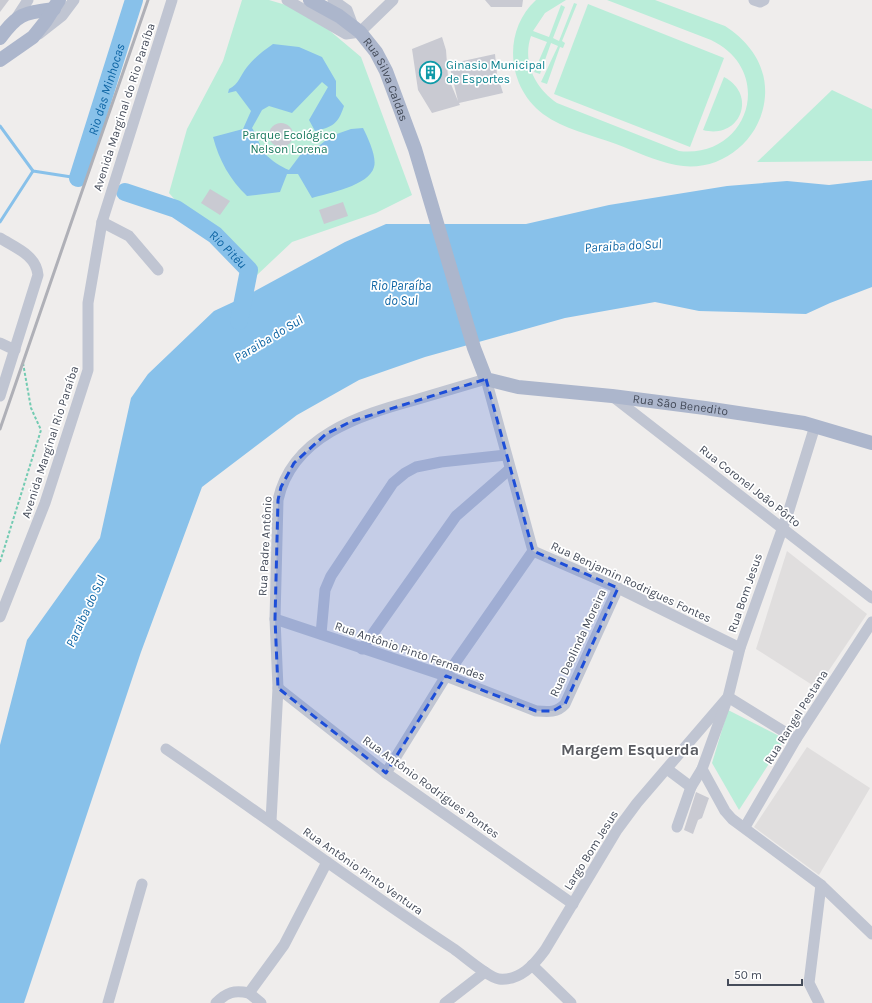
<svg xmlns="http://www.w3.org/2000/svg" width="872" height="1003" font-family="Karla,sans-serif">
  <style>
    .education { fill: #e0dede }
    .green { fill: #baedd9 }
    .water { fill: #88c1ea }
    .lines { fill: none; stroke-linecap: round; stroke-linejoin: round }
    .stream { stroke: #88c1ea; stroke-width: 3 }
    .river { stroke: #88c1ea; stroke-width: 18 }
    .building { fill: #c9cad2 }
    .path { stroke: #73cbb2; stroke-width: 2; stroke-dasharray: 3 2; stroke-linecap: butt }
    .minor { stroke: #c0c5d2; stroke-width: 11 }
    .major { stroke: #acb6cc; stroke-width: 14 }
    .rail { stroke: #afb0b7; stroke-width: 3 }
    .marked { fill: #1d4ed8; fill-opacity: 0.2; stroke: #1d4ed8; stroke-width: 3; stroke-dasharray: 8 5; stroke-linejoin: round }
    .labels { text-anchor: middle; stroke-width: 3.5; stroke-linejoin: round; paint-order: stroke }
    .culture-label { font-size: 12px; fill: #0d838f; stroke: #fff; text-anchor: start }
    .street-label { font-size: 12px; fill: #454c5a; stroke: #fff }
    .park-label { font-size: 12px; fill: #18795d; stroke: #fff }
    .water-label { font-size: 13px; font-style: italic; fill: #0e65a4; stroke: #fff }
    .district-label { font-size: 16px; font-weight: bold; fill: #595b61; stroke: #fff }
  </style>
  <rect width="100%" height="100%" fill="#efedec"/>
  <g class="education">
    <polygon points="787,551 867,614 817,688 756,649"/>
    <polygon points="807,747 870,788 819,875 754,827"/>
  </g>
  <g class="green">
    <polygon points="242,0 269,0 296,8 317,20 361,57 412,195 376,213 292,242 257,275 228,249 204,233 169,193 187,129 223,61"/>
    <path d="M536 0H566L545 13 533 31 549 37 561 5 565 7 553 38 559 41 574 3 577 4 562 41 565 43 563 48 560 47 547 84 541 82 558 46 551 43 540 74 534 72 547 42 531 36C522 62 535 88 557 103L679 151C749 159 776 71 711 40L607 0H655L725 26C750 42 767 66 765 96 762 141 719 174 676 165 655 161 635 151 616 144 592 135 563 129 543 114 507 87 502 31 536 0Z"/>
    <polygon points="588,4 724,58 690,147 554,94"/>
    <path d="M724 77C758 95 740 140 703 130Z"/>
    <polygon points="832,90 872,109 872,161 757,162"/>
    <polygon points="728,710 785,739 739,810 712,763"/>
  </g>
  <g class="water">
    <path d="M273 44 299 47 322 57 336 81V96L344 106C338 124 333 127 315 131L309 120 328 87 322 82 292 113 269 106 262 110 252 128C257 135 261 150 265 154 271 160 281 167 289 170L304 150 320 145 331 136 351 129 363 128C368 138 377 157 374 167 369 186 328 193 312 198L298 174H287L280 192 247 196C230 180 219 160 213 137L243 129 251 111 236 91 228 93 229 89C239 84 240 76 247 67 254 58 263 51 273 44Z"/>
    <polygon points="872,180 872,287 830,303 806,314 699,311 655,302 565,318 425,357 359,380 297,415 202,487 141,652 24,1003 0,1003 0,745 27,640 100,538 131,398 148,374 214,311 244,297 345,242 386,224 526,224 609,205 727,186 787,181 829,185"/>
  </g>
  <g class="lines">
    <g class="stream">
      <polyline points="0,126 33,171 78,178"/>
      <polyline points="0,222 33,171"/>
    </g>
    <g class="river">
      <path id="s1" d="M78 178 134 0"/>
      <path id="s2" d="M125 192 176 209 215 235 249 270 239 321"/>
    </g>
  </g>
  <g class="building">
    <polygon points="0,0 9,0 0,12"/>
    <polygon points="485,0 523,0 522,7 491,7"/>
    <polygon points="442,37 446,50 448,77 458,101 449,64 495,54 497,74 503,93 459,103 460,105 432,113 418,90 412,49"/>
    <circle cx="281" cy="135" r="12"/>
    <polygon points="210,189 230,201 220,215 201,203"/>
    <polygon points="343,202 348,216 324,224 319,210"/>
    <polygon points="696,792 709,798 702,818 698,820 693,834 684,830"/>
  </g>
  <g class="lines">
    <polyline class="path" points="0,562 41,430 31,408 23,363"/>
    <g class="minor">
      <polyline points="287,0 346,34 360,32 393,0"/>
      <polyline points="333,0 347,10 353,26"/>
      <polyline points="754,0 760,2 764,0"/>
      <polyline points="17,17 28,0"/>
      <polyline points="39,34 62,16 74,0"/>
      <polyline points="102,222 129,236 158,270"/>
      <path d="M0 238C16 248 36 255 38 275L0 396"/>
      <polyline points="0,343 15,350"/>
      <polyline points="612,396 872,598"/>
      <polyline points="533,551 618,588 740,648"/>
      <polyline points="0,617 45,503 88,370 88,303 102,222 172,0"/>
      <path d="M275 619 446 676 536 711C548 712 557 713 565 704L618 588"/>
      <polyline points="321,634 325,590 331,576 393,483 405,473 416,467 441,462 506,455"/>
      <polyline points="362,649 456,516 510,469"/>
      <polyline points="278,688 386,773 573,904"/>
      <path d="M166 749C263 815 356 885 454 949 464 956 489 978 499 979 520 981 534 965 545 950L617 830 637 803 728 697 796 739"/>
      <polyline points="667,769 691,787 702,769 728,697 740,648 789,510 815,426"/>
      <polyline points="702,769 725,811 732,819 821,885 872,934"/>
      <polyline points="386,773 446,676 533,551"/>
      <path d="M271 821 278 688 275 619 278 500C292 436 360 415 415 400 439 393 462 386 486 379L533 551"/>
      <polyline points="677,827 691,787"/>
      <polyline points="745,827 796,739 872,622"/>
      <polyline points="532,965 571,1003"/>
      <polyline points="249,993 284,945 327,862"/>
      <polyline points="249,993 261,1003"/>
      <polyline points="108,1003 142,884"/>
      <path d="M216 1003C227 992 234 990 249 993"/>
      <polyline points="445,1003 485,972"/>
      <polyline points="819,1003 809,983 821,885"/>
    </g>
    <g class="major">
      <path id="s3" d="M310 0 339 16 360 32 376 52 386 71 415 149 474 348 486 379 518 387 612 396 705 408 804 423 872 443"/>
      <path d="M0 38C18 13 24 13 54 9"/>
      <polyline points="0,60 33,37 45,22 59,0"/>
    </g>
    <polyline class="rail" points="0,429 148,0"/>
  </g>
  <path class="marked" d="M486 379 533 551 618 588 565 704 553 711H536L446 676 386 773 278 688 275 619 278 500 281 487 294 463 326 434 352 421Z"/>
  <defs>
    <symbol id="building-ring" viewBox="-11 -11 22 22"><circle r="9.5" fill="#fff" stroke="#0f9aa8" stroke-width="1.5"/><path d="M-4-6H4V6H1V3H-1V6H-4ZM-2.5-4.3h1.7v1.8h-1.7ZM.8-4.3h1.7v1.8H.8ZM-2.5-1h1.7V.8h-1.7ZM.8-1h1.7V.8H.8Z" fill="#0f9aa8"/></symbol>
  </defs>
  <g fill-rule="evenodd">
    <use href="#building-ring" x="418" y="60" width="25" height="25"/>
  </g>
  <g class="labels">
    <g class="culture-label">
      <text x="446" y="69">Ginasio Municipal<tspan x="446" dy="14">de Esportes</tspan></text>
    </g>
    <g class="street-label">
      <text dy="4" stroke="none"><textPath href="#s3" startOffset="114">Rua Silva Caldas</textPath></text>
      <text transform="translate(124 107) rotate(-72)" y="4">Avenida Marginal do Rio Paraíba</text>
      <text dy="4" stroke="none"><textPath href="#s3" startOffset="627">Rua São Benedito</textPath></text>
      <text transform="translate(50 442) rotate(-72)" y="4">Avenida Marginal Rio Paraíba</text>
      <text transform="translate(750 486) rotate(38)" y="4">Rua Coronel João Pôrto</text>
      <text transform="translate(265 546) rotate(-87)" y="4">Rua Padre Antônio</text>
      <text transform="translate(631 582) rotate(25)" y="4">Rua Benjamin Rodrigues Fontes</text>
      <text transform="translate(745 593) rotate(-71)" y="4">Rua Bom Jesus</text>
      <text transform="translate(578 643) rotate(-65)" y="4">Rua Deolinda Moreira</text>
      <text transform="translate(410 651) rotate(19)" y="4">Rua Antônio Pinto Fernandes</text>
      <text transform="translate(796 717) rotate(-58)" y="4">Rua Rangel Pestana</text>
      <text transform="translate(431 787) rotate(36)" y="4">Rua Antônio Rodrigues Pontes</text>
      <text transform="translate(591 850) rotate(-58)" y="4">Largo Bom Jesus</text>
      <text transform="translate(363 871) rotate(35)" y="4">Rua Antônio Pinto Ventura</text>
    </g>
    <g class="park-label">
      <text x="289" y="139">Parque Ecológico<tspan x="289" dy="14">Nelson Lorena</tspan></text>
    </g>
    <g class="water-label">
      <text dy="5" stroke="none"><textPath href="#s1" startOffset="93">Rio das Minhocas</textPath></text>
      <text transform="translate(623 245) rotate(-3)" y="5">Paraiba do Sul</text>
      <text dy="5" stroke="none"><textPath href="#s2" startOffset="120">Rio Pitéu</textPath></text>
      <text x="401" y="290">Rio Paraíba<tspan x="401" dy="15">do Sul</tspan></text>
      <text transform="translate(268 338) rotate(-31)" y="5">Paraiba do Sul</text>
      <text transform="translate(85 611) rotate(-65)" y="5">Paraiba do Sul</text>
    </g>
    <g class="district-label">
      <text x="630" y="755">Margem Esquerda</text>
    </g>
  </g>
  <path d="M728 979v6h74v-6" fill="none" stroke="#454c5a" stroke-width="2"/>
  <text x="734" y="979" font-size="12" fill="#454c5a" stroke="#ffffff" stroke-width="3" paint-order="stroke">50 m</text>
</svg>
